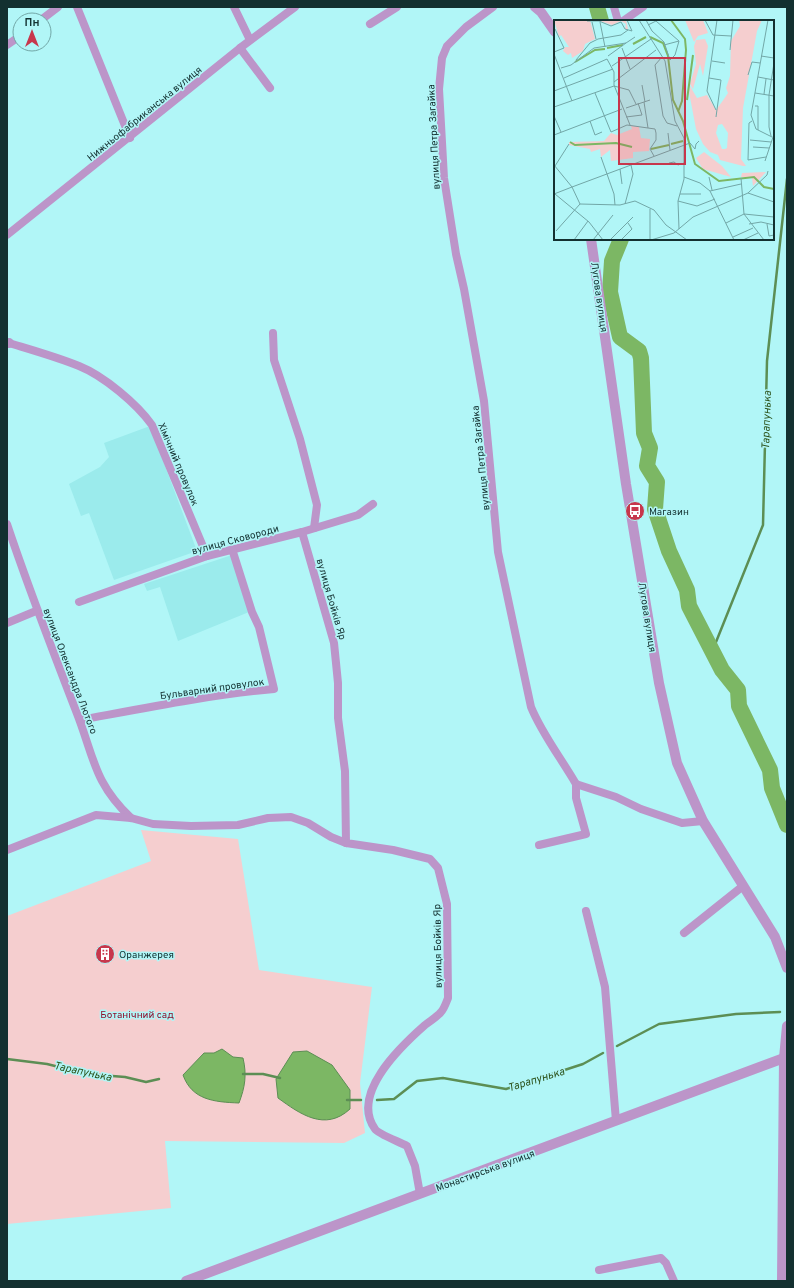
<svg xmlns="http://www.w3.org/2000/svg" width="794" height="1288" font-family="Overpass,sans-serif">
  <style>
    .built { fill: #9bebec }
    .green { fill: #f5cecf }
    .water { fill: #7cb764; stroke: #5c8e54 }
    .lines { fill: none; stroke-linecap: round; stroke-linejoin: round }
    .stream { stroke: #5c8e54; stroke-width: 2.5 }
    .river { stroke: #7cb764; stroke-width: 16 }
    .minor { stroke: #bc95c9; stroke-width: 8 }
    .tertiary { stroke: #bc95c9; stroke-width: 10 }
    .labels { text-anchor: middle; stroke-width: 3; stroke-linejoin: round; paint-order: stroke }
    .street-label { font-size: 10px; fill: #133030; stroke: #b1f6f7 }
    .poi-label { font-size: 10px; fill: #133030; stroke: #b1f6f7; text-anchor: start }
    .park-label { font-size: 10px; fill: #91102d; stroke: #b1f6f7 }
    .water-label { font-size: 11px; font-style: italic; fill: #2c521a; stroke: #b1f6f7 }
    .inset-river { fill: none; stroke: #7cb764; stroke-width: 2 }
    .inset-road { fill: none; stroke: #72a7a7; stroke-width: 1 }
    .view { fill: #c7374c; fill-opacity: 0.15; stroke: #c7374c; stroke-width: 2 }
    .inset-edge { fill: none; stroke: #133030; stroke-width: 2 }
  </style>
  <rect width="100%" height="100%" fill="#b1f6f7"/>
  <g class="built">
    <polygon points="150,426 197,551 114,580 89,513 81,516 69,484 100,467 109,457 104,443"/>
    <polygon points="232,555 249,612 178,641 160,587 147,591 144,584"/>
  </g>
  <polygon class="green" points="141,830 238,839 259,970 372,987 360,1083 365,1133 344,1143 165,1141 171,1208 7,1224 7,916 151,861"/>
  <g class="water">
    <path d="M222 1049 233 1057 243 1058C247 1075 245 1087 239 1103 214 1102 192 1100 183 1075L204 1053H214Z"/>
    <path d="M307 1051 332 1065 350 1090V1109C325 1132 300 1114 278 1098L276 1079 293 1052Z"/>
  </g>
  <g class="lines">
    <g class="stream">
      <polyline points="712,652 763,525 767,361 787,179"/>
      <polyline points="617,1046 659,1024 736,1014 780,1012"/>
      <polyline points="7,1059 47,1064 87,1074 125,1077 146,1082 159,1079"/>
      <polyline points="243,1074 263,1074 280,1078"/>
      <polyline points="347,1100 361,1100"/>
      <polyline points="377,1100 394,1099 417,1081 443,1078 506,1089 583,1064 603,1053"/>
    </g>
    <g class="river">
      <polyline points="597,7 601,21"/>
      <polyline points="621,239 612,261 610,292 620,337 639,351 641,358 644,433 650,448 647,466 657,482 655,509 669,551 687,590 689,606 722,670 738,690 739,706 770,770 772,788 787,825"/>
    </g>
    <g class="minor">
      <polyline points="77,7 130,138"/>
      <polyline points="234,7 250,40"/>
      <path d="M493 7 466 27 447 46 442 58 439 89 444 178 456 254 464 289 484 401 498 552 531 707C542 734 561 758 576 784L616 797 641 809 682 823 703 821"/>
      <polyline points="614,7 618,21"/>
      <polyline points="41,20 58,7"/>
      <polyline points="623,21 643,7"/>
      <polyline points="370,24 397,7"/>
      <polyline points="7,45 20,36"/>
      <polyline points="240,48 270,88"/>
      <polyline points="7,235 240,48 295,7"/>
      <polyline points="273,333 274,360 300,439 317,505 314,528"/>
      <path d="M9 343C32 350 57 357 79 366 104 376 137 404 152 425L207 556"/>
      <path d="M7 524C28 587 52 649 76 711 94 756 93 782 131 818"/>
      <path d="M302 532 334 643 338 683V718L345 771 346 843 393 850 430 859 438 868 447 904 448 998C446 1003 444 1009 441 1012 437 1017 430 1021 425 1025 400 1047 350 1094 375 1129 378 1134 400 1142 407 1146L415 1166 420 1194"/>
      <polyline points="79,602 207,556 302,532 358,515 373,504"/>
      <polyline points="7,623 36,611"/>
      <path d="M80 720C145 708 209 695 274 689L259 627 252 612 232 549"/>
      <polyline points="539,845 586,834 576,798 576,784"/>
      <polyline points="7,850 96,815 131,818 153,824 191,826 238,825 268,818 291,817 308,823 331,837 346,843"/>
      <polyline points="586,911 605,987 616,1121"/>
      <polyline points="684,933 743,886"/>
      <polyline points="599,1270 661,1258 666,1263 674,1281"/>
    </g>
    <g class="tertiary">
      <polyline points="535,7 541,12 555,32"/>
      <polyline points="591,239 626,484 659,683 677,763 703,821 775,937 787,968"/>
      <polyline points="7,343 9,343"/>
      <polyline points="186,1281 784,1058"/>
      <polyline points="782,1281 784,1058 787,1026"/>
    </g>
  </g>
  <defs>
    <symbol id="bus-disc" viewBox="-11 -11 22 22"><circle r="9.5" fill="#c7374c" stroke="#b1f6f7"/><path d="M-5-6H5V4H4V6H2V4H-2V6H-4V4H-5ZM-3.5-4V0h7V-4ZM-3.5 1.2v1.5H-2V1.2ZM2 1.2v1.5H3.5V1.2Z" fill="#fff"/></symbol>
    <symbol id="building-disc" viewBox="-11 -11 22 22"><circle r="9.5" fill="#c7374c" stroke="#b1f6f7"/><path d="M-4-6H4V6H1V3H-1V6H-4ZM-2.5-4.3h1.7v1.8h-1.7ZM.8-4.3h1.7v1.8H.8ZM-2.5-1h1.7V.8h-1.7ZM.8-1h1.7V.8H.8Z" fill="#fff"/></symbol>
  </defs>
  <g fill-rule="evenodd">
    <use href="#bus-disc" x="624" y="500" width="22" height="22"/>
    <use href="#building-disc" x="94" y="943" width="22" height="22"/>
  </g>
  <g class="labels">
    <g class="street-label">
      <text transform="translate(144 113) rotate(-39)" y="4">Нижньофабриканська вулиця</text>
      <text transform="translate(433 137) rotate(-93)" y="4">вулиця Петра Загайка</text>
      <text transform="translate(600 297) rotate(82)" y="4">Лугова вулиця</text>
      <text transform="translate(480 458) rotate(-96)" y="4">вулиця Петра Загайка</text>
      <text transform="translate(179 464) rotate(67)" y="4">Хімічний провулок</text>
      <text transform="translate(235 539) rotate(-15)" y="4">вулиця Сковороди</text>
      <text transform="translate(332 599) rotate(74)" y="4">вулиця Бойків Яр</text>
      <text transform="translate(648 617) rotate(81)" y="4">Лугова вулиця</text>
      <text transform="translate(71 671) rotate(69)" y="4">вулиця Олександра Лютого</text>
      <text transform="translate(212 688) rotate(-8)" y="4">Бульварний провулок</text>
      <text transform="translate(437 946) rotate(-91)" y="4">вулиця Бойків Яр</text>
      <text transform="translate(485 1170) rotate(-20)" y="4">Монастирська вулиця</text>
    </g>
    <g class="poi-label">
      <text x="649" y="515">Магазин</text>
      <text x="119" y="958">Оранжерея</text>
    </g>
    <g class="park-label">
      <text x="137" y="1018">Ботанічний сад</text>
    </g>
    <g class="water-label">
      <text transform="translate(766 420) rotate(-88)" y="4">Тарапунька</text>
      <text transform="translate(83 1071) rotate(12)" y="4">Тарапунька</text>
      <text transform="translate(536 1079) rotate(-17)" y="4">Тарапунька</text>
    </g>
  </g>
  <g transform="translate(554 20)">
    <rect width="220" height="220" fill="#b1f6f7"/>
    <path d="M0 0H36L41 19 31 24 29 31 18 38 17 33 14 35 9 31 11 27H15L7 15 5 17ZM72 0 74 9H71L72 4 67 1 58 5 46 1ZM131 0H149L154 13 144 16 140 22ZM185 0H208L203 11 189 88 187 139 192 146H189L166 140 164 135 156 132 149 124 142 109 135 72 136 66 143 78 153 75 162 90 170 79 174 73 172 68 176 56 177 21 186 6ZM168 104 174 113 173 128 171 129H168L162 113 164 105ZM151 19 154 26 149 56 146 44 139 69 136 64 142 44 140 26 142 20ZM77 106 85 107 87 118 96 119 95 131 79 132V138L57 141 56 130 47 137 46 129 37 132 36 129 15 125V122L50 121 57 113 63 115 78 109ZM150 132 168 146 177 157 149 149 142 138ZM212 152 199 166 198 158 187 157 188 153Z" fill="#f5cecf" fill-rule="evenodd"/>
    <path class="inset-river" d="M117 0 131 19 132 30 128 81 124 92M96 17 109 23 114 36 119 80 129 101 141 144 165 161 200 157 210 167 220 169M79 24 92 17M53 28 69 25M21 42 41 30 51 29M133 80 139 35M16 122 21 125 62 123 78 127M117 124 129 121M97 129 115 125"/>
    <path class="inset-road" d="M73 0 78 11M85 0 111 41 121 101 130 118V159L124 181 125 209M92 0 98 11 110 22 116 40M151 0 159 15 177 16M214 0 197 95 202 109 218 117M33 1H45L57 6 67 2 71 9 78 11M38 2 42 19M46 2 51 27M94 5 102 1 125 21 121 35 116 40M110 25 125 21M68 28 76 49M176 30 179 0M0 32 10 28 1 9M0 34 18 81M54 36 72 23M207 36 220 38M108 37 101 45 109 96 113 103 123 106M22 40 36 23 44 19 67 15 74 10M158 41 171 43M58 46 97 19M7 48 17 45 40 28 72 23 81 17M194 55 198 42 206 43M204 57 220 60M10 58 53 39 60 52V65L76 105M155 58 167 60 162 97M60 62 102 30M88 65 91 82M0 71 59 49M41 73 57 112 73 105 94 108M201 73 220 76M210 74 212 59M90 82 94 108 101 109 102 113V120L96 129 100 136M201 86H204V110M0 87 60 66 75 70 82 84M72 88 96 80M162 90 153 71 163 0M0 96 7 112M72 97 88 95 84 83M36 101 41 115 48 112M198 101 195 103 194 140 212 137M114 113 116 130M0 115 68 89M217 116 215 107V75L220 43M196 120 217 122M199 127 215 128M47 137 53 154M211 141 220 114M115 143 120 142 124 145 130 143M0 145 18 167 26 184 66 185 81 181 100 190 112 205 133 220M1 146 15 124M66 149 68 164M53 154 60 174 61 185M130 157 146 163 156 171 180 220M155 157 158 170M187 158 190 194 210 220M18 167 136 123 141 129 142 124 145 121M156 171 187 164M194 173 220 182M0 174 18 167M1 174 35 202 49 220M126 174H147M124 181 143 186 161 179M71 184 79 154 77 145M172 203 190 194 220 197M195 204 207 202 220 205M213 204 215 216 220 215M2 211 26 184M179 217 199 208M20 220 34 201M39 220 59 195M56 220 79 197M67 220 78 209 74 203M96 220V189M97 220 120 213 139 197 194 173 213 155 214 151M189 220 204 213"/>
    <path class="view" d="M65 38H131V144H65Z"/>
    <rect width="220" height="220" class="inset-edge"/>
  </g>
  <rect width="794" height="1288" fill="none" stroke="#133030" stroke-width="16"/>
  <g transform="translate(32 32)"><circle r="19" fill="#b1f6f7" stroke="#72a7a7"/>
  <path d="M0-3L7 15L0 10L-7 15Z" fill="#c7374c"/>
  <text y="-6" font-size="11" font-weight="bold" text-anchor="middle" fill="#133030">Пн</text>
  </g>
</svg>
